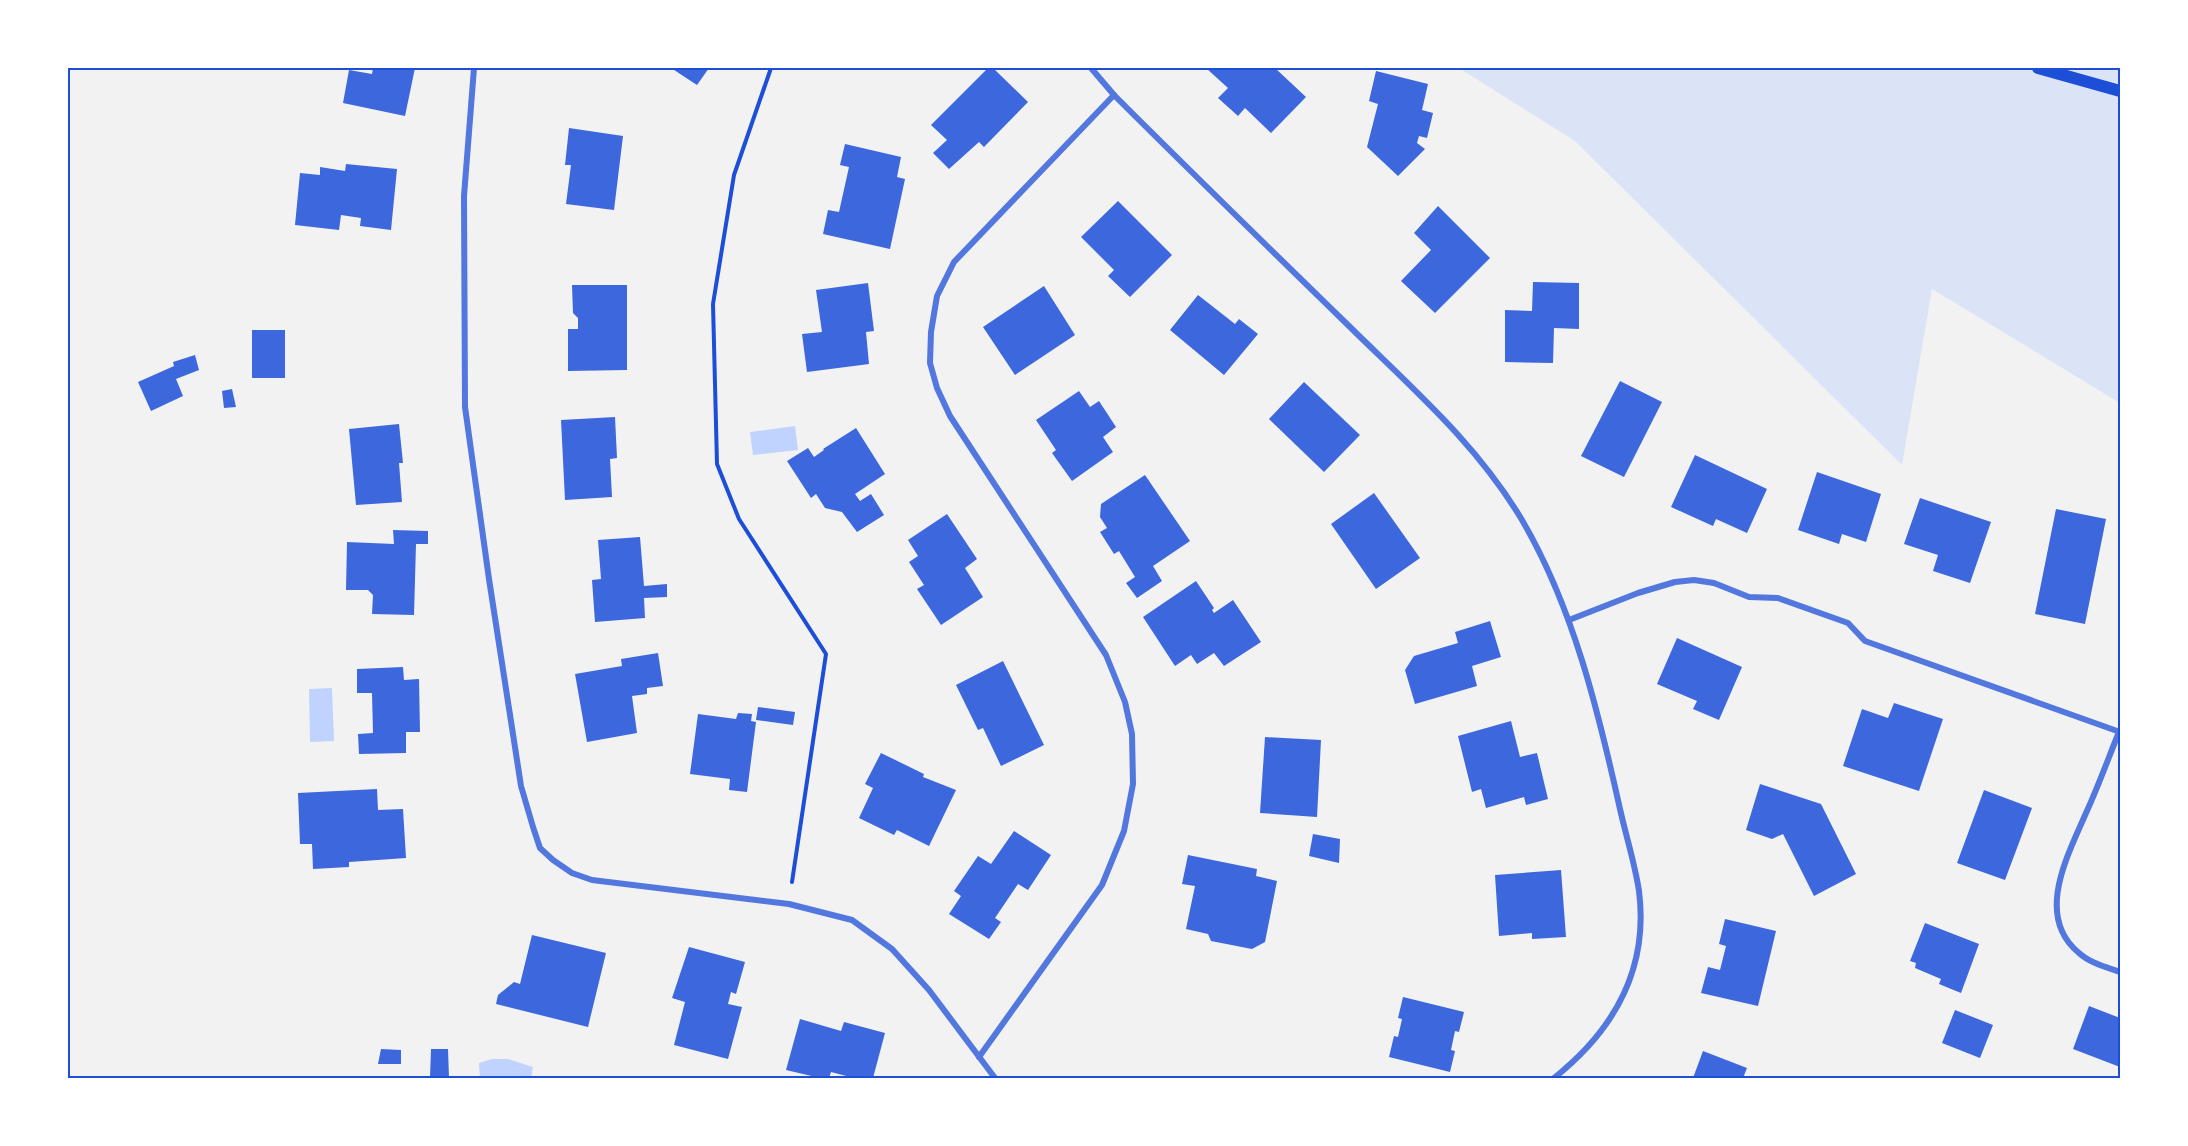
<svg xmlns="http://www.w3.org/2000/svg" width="2188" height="1146" font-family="'PT Sans',sans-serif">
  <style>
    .green { fill: #dbe4f7 }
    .water { fill: #bfd3fe }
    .building { fill: #3d67dc }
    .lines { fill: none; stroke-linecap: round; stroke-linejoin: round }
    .path { stroke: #1d4ed8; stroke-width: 4 }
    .minor { stroke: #5277de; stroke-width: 6 }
    .secondary { stroke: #1d4ed8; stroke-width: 12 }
    .neatline { fill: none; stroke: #1d4ed8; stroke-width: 2 }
  </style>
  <rect width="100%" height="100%" fill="#f2f2f2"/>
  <polygon class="green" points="1459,68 2120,68 2120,403 1932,289 1902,465 1575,141"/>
  <g class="water">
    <polygon points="795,426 798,450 753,455 750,432"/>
    <polygon points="332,688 334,741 310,742 309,689"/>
    <polygon points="492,1059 508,1059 533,1067 531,1078 480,1078 479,1063"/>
  </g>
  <g class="building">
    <polygon points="373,68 415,68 405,116 343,103 349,70 372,74"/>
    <polygon points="671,68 709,68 697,85"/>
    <polygon points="988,68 993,68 1028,102 984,147 979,142 949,169 933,153 947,140 931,125"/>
    <polygon points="1206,68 1275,68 1306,97 1271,133 1245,108 1238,116 1218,98 1228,88"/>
    <polygon points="1376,71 1428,84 1422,110 1433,113 1427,138 1419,136 1417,143 1425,149 1398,176 1367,147 1378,104 1369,101"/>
    <polygon points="569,128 623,136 614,210 566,204 571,165 565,165"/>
    <polygon points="845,144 901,157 897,177 905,179 890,249 823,234 828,210 839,212 849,167 840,165"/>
    <polygon points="346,164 397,169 391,230 360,226 361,218 341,215 339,230 295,225 300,173 320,175 320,167 345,171"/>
    <polygon points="1118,201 1172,255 1130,297 1108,276 1114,270 1081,237"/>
    <polygon points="1438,206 1490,258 1435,313 1401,281 1431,250 1414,233"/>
    <polygon points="1533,282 1579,283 1579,329 1554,328 1553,363 1505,362 1505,310 1532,311"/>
    <polygon points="868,283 874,331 866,332 869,364 807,372 802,334 822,332 816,290"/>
    <polygon points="572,285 627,285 627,370 568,371 568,329 578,329 578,318 573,313"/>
    <polygon points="1044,286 1075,335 1015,375 983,327"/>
    <polygon points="1198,295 1235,324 1239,319 1258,334 1224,375 1170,330"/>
    <rect x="252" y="330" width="33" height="48"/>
    <polygon points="195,355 199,370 176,379 183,396 151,411 138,382 174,366 173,362"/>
    <polygon points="1620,381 1662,402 1624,477 1581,456"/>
    <polygon points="1304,382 1360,435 1324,472 1269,419"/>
    <polygon points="232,389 236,407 224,408 222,391"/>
    <polygon points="1079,391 1090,407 1099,401 1116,427 1103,437 1113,452 1072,481 1052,453 1056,450 1036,420"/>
    <polygon points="615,417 617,458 610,459 612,497 565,500 561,420"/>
    <polygon points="399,424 403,463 399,463 402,502 356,505 349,429"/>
    <polygon points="856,428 885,474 855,494 860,501 871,494 884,515 857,532 842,512 825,508 816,494 811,498 787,461 808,448 814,457 824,450 823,449"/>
    <polygon points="1695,455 1767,489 1747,533 1716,519 1713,526 1671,507"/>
    <polygon points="1817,472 1881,494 1866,542 1842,534 1839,544 1798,530"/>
    <polygon points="1145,475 1190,541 1153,566 1162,581 1137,598 1126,583 1135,577 1119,551 1114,554 1100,532 1107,528 1100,517 1101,504"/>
    <polygon points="1374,493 1420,558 1376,589 1331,524"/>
    <polygon points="1920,498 1991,522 1970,583 1933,571 1938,555 1904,544"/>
    <polygon points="2056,509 2106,519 2085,624 2035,614"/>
    <polygon points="947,514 977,559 965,568 983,597 941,625 917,589 924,585 909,562 918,556 908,540"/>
    <polygon points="393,530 428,531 428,544 416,544 414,615 372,614 373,595 368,590 346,590 347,542 394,544"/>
    <polygon points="640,537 644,586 667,584 667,597 644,598 645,618 595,622 592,580 601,579 598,540"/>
    <polygon points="1196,581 1214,608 1212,610 1214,613 1233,600 1261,642 1224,666 1214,653 1197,664 1191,655 1175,666 1143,617"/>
    <polygon points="1490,621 1501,657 1472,666 1477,686 1415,704 1405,670 1414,656 1458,643 1455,632"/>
    <polygon points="1677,638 1742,667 1719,720 1693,709 1697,701 1657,684"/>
    <polygon points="658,653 663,686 647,688 647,694 632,696 637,733 587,742 575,674 622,666 621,659"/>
    <polygon points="1003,661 1044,745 1001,766 983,728 978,730 956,685"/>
    <polygon points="403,667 404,680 419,679 420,732 406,732 406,753 359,754 358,734 373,733 372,693 357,693 357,669"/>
    <polygon points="1894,703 1943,719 1919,791 1843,766 1862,709 1888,718"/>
    <polygon points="758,707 795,712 793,725 756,720"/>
    <polygon points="738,713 752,714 751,721 756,722 747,792 729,790 730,779 690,774 698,714 736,719"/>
    <polygon points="1511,721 1520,757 1537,753 1548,799 1526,805 1524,797 1486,808 1481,789 1472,792 1458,736"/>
    <polygon points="1265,737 1321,740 1317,817 1260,813"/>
    <polygon points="881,753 924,774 923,777 956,790 929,846 897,830 894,835 859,818 873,788 865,784"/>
    <polygon points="1760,784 1821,804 1856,874 1814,896 1783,834 1772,839 1746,830"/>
    <polygon points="377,789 378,810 403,809 406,858 349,862 349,867 313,869 312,844 300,844 298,793"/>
    <polygon points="1984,790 2032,808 2005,880 1957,863"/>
    <polygon points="1014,831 1051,855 1028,890 1018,884 995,918 1001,922 989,939 949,914 961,896 954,891 978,856 991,864"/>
    <polygon points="1313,834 1340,839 1339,863 1309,856"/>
    <polygon points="1188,855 1257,869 1256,876 1277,881 1265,942 1252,949 1211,941 1208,934 1186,929 1195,886 1182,884"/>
    <polygon points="1561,870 1566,937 1532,939 1532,933 1499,936 1495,875"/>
    <polygon points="1725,919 1776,931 1758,1006 1701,993 1708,967 1720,970 1726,946 1719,944"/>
    <polygon points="1925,923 1979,944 1961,993 1939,984 1941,979 1915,968 1916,963 1910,961"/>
    <polygon points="532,935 606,953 588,1027 496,1004 498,995 514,982 520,984"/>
    <polygon points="689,947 745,962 736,994 731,992 728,1004 742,1007 728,1059 674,1045 685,1002 672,998"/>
    <polygon points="1403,997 1464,1012 1459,1032 1455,1031 1451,1050 1455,1051 1450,1072 1389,1057 1394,1036 1398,1037 1402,1019 1398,1018"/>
    <polygon points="2089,1006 2120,1018 2120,1067 2073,1049"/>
    <polygon points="1955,1010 1993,1025 1980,1058 1942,1043"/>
    <polygon points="800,1019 841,1031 844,1022 885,1033 873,1078 854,1078 831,1072 829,1078 820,1078 786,1070"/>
    <polygon points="381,1049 401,1050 401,1064 378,1064"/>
    <polygon points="431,1049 448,1049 449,1078 430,1078"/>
    <polygon points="1703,1051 1747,1068 1743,1078 1693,1078"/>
  </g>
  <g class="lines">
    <polyline class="path" points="771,68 734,175 713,304 717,464 739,519 826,654 792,882"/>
    <g class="minor">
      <polyline points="474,68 464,196 465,407 489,579 521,786 533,827 540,848 553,860 572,873 592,880 789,904 852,920 892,949 929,990 995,1078"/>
      <path d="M1091 68 1114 95C1192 173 1271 250 1350 327 1412 388 1477 444 1522 520 1573 607 1598 710 1620 809 1626 836 1635 864 1639 891 1649 970 1613 1031 1554 1078"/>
      <polyline points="1569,620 1638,593 1675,582 1694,580 1714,583 1749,597 1778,598 1848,623 1865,641 2120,732"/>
      <path d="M2119 732C2108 759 2098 787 2086 813 2068 855 2034 916 2079 953 2090 963 2106 967 2120 972"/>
      <polyline points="979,1057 1102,885 1124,831 1133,784 1132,734 1125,702 1106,655 950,416 937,388 930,363 931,332 937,296 954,262 1114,95"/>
    </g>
    <polyline class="secondary" points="2038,68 2120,91"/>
  </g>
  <rect width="2188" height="1146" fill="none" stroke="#ffffff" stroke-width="138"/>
  <rect x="69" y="69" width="2050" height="1008" class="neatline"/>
</svg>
